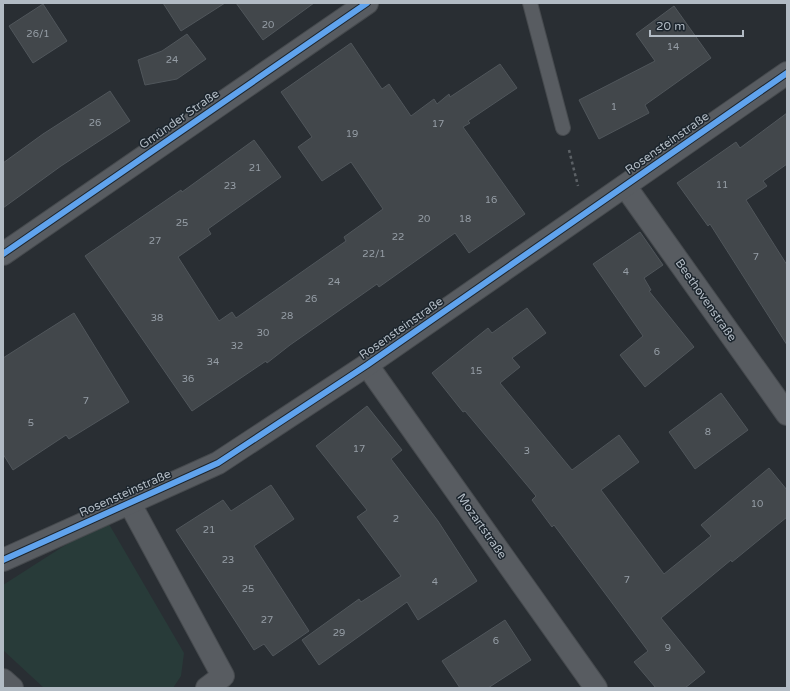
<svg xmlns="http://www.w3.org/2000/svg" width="790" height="691" font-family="'Varela Round',sans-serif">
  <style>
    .green { fill: #283b39 }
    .building { fill: #42474b; stroke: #50565b }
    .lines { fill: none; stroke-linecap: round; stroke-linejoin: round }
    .service-casing { stroke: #464a4e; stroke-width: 16 }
    .minor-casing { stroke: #464a4e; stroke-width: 24 }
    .tertiary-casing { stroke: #464a4e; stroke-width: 24 }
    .path { stroke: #5c6166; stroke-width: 2.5; stroke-dasharray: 3 3; stroke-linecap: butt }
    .service { stroke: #585c61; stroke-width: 14 }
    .minor { stroke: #585c61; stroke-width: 22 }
    .tertiary { stroke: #585c61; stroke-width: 22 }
    .cycleway-casing { stroke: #1c252d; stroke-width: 8 }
    .cycleway { stroke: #60a3ed; stroke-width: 6 }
    .labels { text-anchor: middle; stroke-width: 3; stroke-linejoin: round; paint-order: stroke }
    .number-label { font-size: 10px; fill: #969ea6 }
    .street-label { font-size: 12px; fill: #b2bbc4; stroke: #1c252d }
  </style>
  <rect width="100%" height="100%" fill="#292e33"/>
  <polygon class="green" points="106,519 184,653 181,676 173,688 44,688 3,650 3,585"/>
  <g class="building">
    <polygon points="163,3 225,3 181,31"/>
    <polygon points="236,3 314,3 263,40"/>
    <polygon points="43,4 67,41 33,63 9,26"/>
    <polygon points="674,6 711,58 645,105 649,113 599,139 579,100 655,61 636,34"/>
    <polygon points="187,34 206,59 177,79 145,85 138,60 162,51"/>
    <polygon points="351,43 382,89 389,84 411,116 434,99 437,104 449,94 450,97 500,64 517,88 468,121 470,123 463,127 525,214 469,253 455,233 379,287 377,284 290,345 267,363 266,361 192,411 85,256 181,190 182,192 254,140 281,177 208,229 211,234 178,257 219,321 232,312 236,318 346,241 344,237 383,209 351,162 322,181 298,147 312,137 281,92"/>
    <polygon points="110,91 130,121 61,166 3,208 3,163 43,134"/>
    <polygon points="787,113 787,164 763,181 767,186 746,200 787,265 787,345 710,224 708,226 677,183 736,142 740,148"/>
    <polygon points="640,232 663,265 644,278 651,290 649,291 694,347 645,387 620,355 643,336 593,264"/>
    <polygon points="527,308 546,333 512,358 520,367 500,383 572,470 619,435 639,462 601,490 664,574 711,536 701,525 769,468 787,490 787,517 732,562 731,560 661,618 705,672 685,688 656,688 634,662 648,651 554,525 552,527 532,500 536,496 465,411 463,412 432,373 488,328 492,333"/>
    <polygon points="74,313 129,402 69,439 66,435 13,470 3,454 3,358"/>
    <polygon points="721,393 748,430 695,469 669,432"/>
    <polygon points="367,406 402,450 391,459 438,521 477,581 418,620 407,602 319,665 302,640 359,599 361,602 401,576 357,517 367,510 316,446"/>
    <polygon points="271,485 294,519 254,546 309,631 273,656 264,644 254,650 176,530 223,500 231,511"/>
    <polygon points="505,620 531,660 488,688 460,688 442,661"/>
  </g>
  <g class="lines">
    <defs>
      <polyline id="service" points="530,3 563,128"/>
      <g id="minor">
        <polyline points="625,186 787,414"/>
        <polyline points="367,365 596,688"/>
        <polyline points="129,502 223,676 207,688"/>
        <polyline points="3,560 218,463 367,365 787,73"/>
        <polyline points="3,680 12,688"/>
      </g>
      <polyline id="tertiary" points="3,254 367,3"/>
    </defs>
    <use href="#service" class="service-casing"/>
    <use href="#minor" class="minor-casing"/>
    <use href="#tertiary" class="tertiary-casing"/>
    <polyline class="path" points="569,150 578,186"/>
    <use href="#service" class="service"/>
    <use href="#minor" class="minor"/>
    <use href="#tertiary" class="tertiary"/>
    <defs>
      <g id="cycleway">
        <polyline points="3,254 367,3"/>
        <polyline points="3,560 218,463 367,365 787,73"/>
      </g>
    </defs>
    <use href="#cycleway" class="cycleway-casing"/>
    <use href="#cycleway" class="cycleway"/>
  </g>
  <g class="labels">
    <g class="number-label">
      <text x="268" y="28">20</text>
      <text x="38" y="37">26/1</text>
      <text x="673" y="50">14</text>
      <text x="172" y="63">24</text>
      <text x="614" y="110">1</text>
      <text x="95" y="126">26</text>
      <text x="438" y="127">17</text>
      <text x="352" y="137">19</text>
      <text x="255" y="171">21</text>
      <text x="722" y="188">11</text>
      <text x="230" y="189">23</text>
      <text x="491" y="203">16</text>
      <text x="424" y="222">20</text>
      <text x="465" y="222">18</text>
      <text x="182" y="226">25</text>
      <text x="398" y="240">22</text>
      <text x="155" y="244">27</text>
      <text x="374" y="257">22/1</text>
      <text x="756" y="260">7</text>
      <text x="626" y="275">4</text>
      <text x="334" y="285">24</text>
      <text x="311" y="302">26</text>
      <text x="287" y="319">28</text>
      <text x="157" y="321">38</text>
      <text x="263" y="336">30</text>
      <text x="237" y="349">32</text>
      <text x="657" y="355">6</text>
      <text x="213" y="365">34</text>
      <text x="476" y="374">15</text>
      <text x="188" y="382">36</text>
      <text x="86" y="404">7</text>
      <text x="31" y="426">5</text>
      <text x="708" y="435">8</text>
      <text x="359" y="452">17</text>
      <text x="527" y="454">3</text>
      <text x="757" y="507">10</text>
      <text x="396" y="522">2</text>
      <text x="209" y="533">21</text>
      <text x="228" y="563">23</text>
      <text x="627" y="583">7</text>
      <text x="435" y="585">4</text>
      <text x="248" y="592">25</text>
      <text x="267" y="623">27</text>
      <text x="339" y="636">29</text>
      <text x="496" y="644">6</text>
      <text x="668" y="651">9</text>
    </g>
    <g class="street-label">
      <text transform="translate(179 119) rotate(-35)" y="4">Gmünder Straße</text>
      <text transform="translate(667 143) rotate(-35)" y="4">Rosensteinstraße</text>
      <text transform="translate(706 300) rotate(55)" y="4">Beethovenstraße</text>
      <text transform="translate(401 328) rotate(-35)" y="4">Rosensteinstraße</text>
      <text transform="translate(125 493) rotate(-24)" y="4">Rosensteinstraße</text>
      <text transform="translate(482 526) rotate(55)" y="4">Mozartstraße</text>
    </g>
  </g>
  <rect width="790" height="691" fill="none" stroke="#b2bbc4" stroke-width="8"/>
  <path d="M650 30v6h93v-6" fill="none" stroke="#b2bbc4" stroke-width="2"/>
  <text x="656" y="30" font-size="12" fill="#b2bbc4" stroke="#1c252d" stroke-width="3" paint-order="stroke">20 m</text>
</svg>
